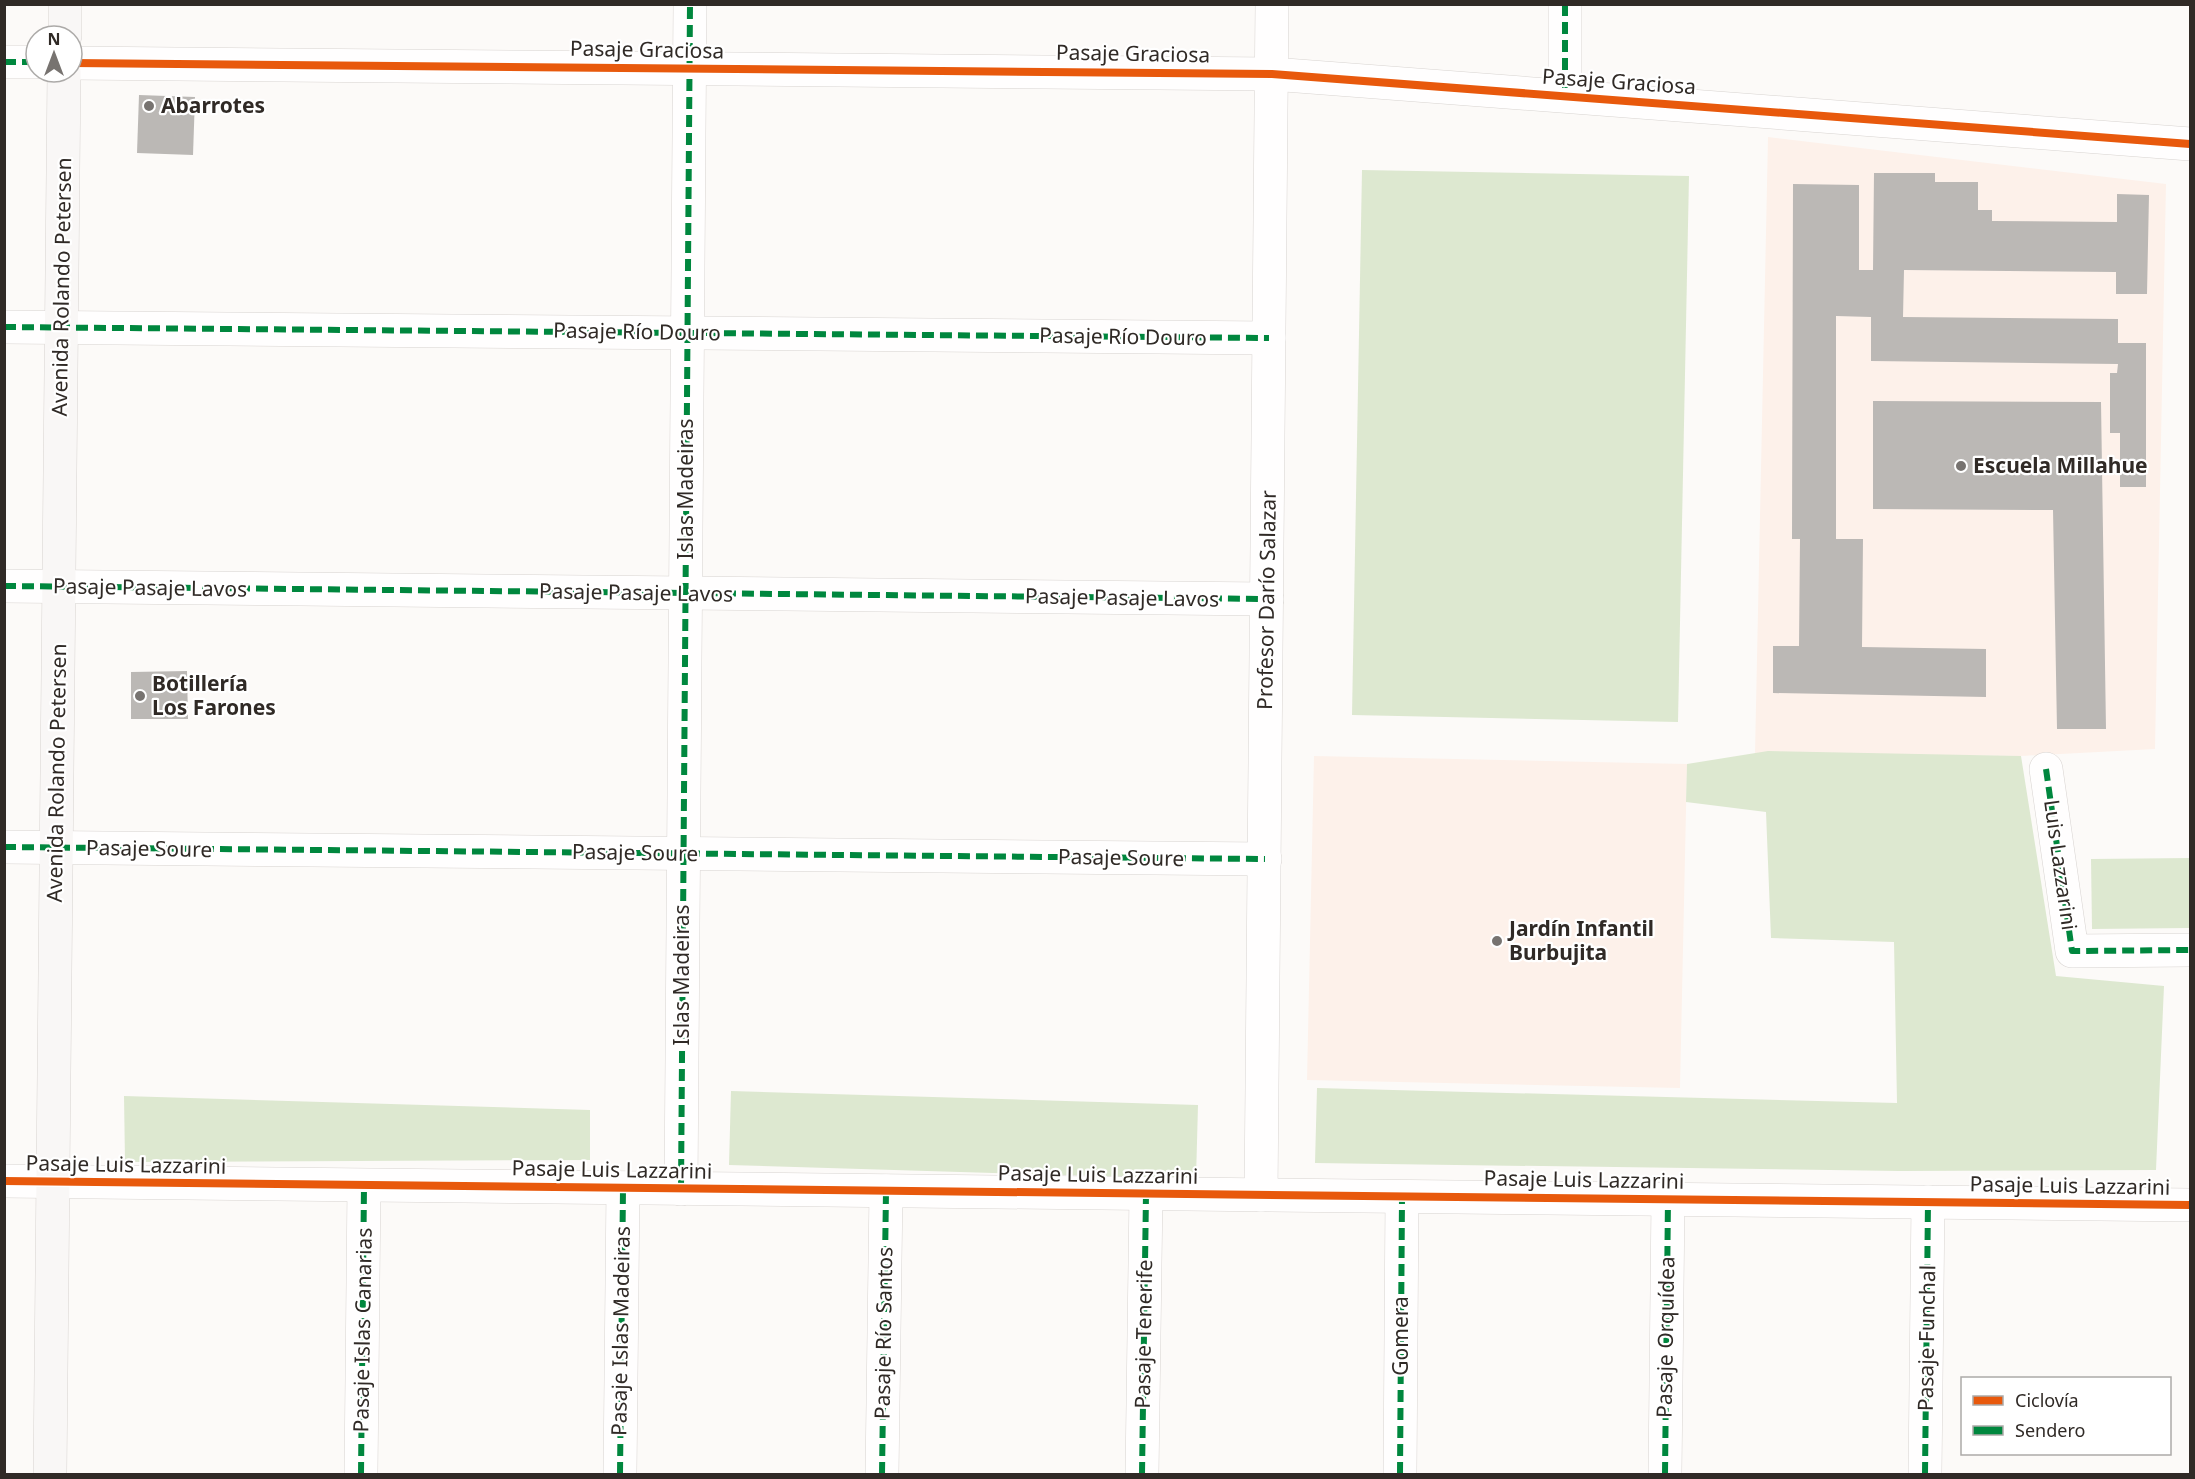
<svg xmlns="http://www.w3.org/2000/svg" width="2195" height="1479" font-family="'Noto Sans',sans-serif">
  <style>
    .built { fill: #fdf1ea }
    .green { fill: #dde8d0 }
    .building { fill: #bbb8b5 }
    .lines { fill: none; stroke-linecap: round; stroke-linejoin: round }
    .street-casing { stroke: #d8d4d1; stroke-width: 34 }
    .secondary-casing { stroke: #d8d4d1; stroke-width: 34 }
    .street { stroke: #fffefe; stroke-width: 33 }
    .secondary { stroke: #f9f7f6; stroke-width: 33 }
    .quiet { stroke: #00873e; stroke-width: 6; stroke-dasharray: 12 6; stroke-linecap: butt }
    .cycleway-casing { stroke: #fff; stroke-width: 11 }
    .cycleway { stroke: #e8590c; stroke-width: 8 }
    .poi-dot { fill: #777370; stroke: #fff; stroke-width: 2 }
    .labels { text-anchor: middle; stroke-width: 4.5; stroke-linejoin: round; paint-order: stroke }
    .street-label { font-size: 21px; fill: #302a26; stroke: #fff }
    .poi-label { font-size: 21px; font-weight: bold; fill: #302a26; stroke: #fff; text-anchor: start }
  </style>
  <rect width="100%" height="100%" fill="#fcfaf8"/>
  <g class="built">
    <polygon points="1768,137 2166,184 2155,749 2021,756 1755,753"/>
    <polygon points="1314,756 1687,764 1680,1088 1307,1080"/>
  </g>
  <g class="green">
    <polygon points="1362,170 1689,176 1678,722 1352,715"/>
    <polygon points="1768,751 2021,756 2056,976 2164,986 2156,1170 1899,1171 1315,1163 1317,1088 1897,1103 1894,942 1771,938 1766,812 1686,802 1687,764"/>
    <polygon points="2190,858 2190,928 2092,929 2091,859"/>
    <polygon points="731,1091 1198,1105 1196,1179 729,1165"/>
    <polygon points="124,1096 590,1110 590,1160 125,1162"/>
  </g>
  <g class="building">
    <polygon points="139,95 195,97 193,155 137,153"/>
    <polygon points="1874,173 1935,173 1935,182 1978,182 1978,210 1992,210 1992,221 2117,222 2117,194 2149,195 2147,294 2116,294 2116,272 1904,270 1903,317 2118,319 2118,343 2146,343 2146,487 2120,487 2120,433 2110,433 2110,373 2117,373 2118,364 1871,361 1871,317 1836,316 1836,539 1863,539 1862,647 1986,649 1986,697 1773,693 1773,646 1799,646 1800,539 1792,539 1793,184 1859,185 1859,270 1873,270"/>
    <polygon points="1873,401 2101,402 2106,729 2057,729 2053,510 1873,509"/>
    <polygon points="187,671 188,719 131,719 131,672"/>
  </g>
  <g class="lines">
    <defs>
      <g id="street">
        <polyline points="1565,4 1565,95"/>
        <polyline points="4,62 36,62"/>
        <polyline points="72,63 1272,74 2190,144"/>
        <polyline points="4,327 1269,338"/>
        <polyline points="4,586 1267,599"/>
        <polyline points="2046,769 2072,951 2190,950"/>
        <polyline points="4,847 1265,859"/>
        <polyline points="4,1181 2190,1205"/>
        <polyline points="681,1189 690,4"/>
        <polyline points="1261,1195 1272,4"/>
        <polyline points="361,1474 364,1186"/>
        <polyline points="620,1474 623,1188"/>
        <polyline points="882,1474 886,1191"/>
        <polyline points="1142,1474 1146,1194"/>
        <polyline points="1400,1474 1402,1197"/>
        <polyline points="1665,1474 1668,1199"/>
        <polyline points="1925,1474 1928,1202"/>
      </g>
      <g id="secondary">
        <polyline points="65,36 65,4"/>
        <polyline points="50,1474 64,72"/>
      </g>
    </defs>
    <use href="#street" class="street-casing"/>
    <use href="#secondary" class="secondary-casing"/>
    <use href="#street" class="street"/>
    <use href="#secondary" class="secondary"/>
    <g class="quiet">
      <polyline points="1565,4 1565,95"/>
      <polyline points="4,62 36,62"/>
      <polyline points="4,327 1269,338"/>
      <polyline points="4,586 1267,599"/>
      <polyline points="2046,769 2072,951 2190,950"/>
      <polyline points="4,847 1265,859"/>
      <polyline points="681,1189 690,4"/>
      <polyline points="361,1474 364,1186"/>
      <polyline points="620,1474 623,1188"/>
      <polyline points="882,1474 886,1191"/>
      <polyline points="1142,1474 1146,1194"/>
      <polyline points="1400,1474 1402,1197"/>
      <polyline points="1665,1474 1668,1199"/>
      <polyline points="1925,1474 1928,1202"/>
    </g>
    <defs>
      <g id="cycleway">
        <polyline points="72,63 1272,74 2190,144"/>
        <polyline points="4,1181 2190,1205"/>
      </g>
    </defs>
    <use href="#cycleway" class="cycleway-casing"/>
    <use href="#cycleway" class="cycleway"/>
  </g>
  <g class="poi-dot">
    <circle cx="149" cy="106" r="6"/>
    <circle cx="1961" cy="466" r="6"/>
    <circle cx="140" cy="696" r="6"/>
    <circle cx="1497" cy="941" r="6"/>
  </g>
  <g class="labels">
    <g class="street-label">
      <text transform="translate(647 50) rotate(1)" y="7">Pasaje Graciosa</text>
      <text transform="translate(1133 54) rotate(1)" y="7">Pasaje Graciosa</text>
      <text transform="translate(1619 82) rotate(4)" y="7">Pasaje Graciosa</text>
      <text transform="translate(62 287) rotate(-89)" y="7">Avenida Rolando Petersen</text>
      <text transform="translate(637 332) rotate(1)" y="7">Pasaje Río Douro</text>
      <text transform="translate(1123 337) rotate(1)" y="7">Pasaje Río Douro</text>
      <text transform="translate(686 489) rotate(-90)" y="7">Islas Madeiras</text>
      <text transform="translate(150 588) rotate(1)" y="7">Pasaje Pasaje Lavos</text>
      <text transform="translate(636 593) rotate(1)" y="7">Pasaje Pasaje Lavos</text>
      <text transform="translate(1122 598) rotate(1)" y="7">Pasaje Pasaje Lavos</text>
      <text transform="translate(1267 600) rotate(-89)" y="7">Profesor Darío Salazar</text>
      <text transform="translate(57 773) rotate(-89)" y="7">Avenida Rolando Petersen</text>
      <text transform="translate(149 849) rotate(1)" y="7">Pasaje Soure</text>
      <text transform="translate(635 853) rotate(1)" y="7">Pasaje Soure</text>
      <text transform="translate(1121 858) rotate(1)" y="7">Pasaje Soure</text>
      <text transform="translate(2060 865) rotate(82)" y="7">Luis Lazzarini</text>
      <text transform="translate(682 975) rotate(-90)" y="7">Islas Madeiras</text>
      <text transform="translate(126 1165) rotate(1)" y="7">Pasaje Luis Lazzarini</text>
      <text transform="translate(612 1170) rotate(1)" y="7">Pasaje Luis Lazzarini</text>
      <text transform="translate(1098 1175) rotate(1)" y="7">Pasaje Luis Lazzarini</text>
      <text transform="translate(1584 1180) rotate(1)" y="7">Pasaje Luis Lazzarini</text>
      <text transform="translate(2070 1186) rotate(1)" y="7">Pasaje Luis Lazzarini</text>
      <text transform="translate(363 1330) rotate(-89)" y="7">Pasaje Islas Canarias</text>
      <text transform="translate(621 1331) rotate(-89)" y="7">Pasaje Islas Madeiras</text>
      <text transform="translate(884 1333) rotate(-89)" y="7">Pasaje Río Santos</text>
      <text transform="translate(1144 1334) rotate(-89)" y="7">Pasaje Tenerife</text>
      <text transform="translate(1401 1336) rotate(-90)" y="7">Gomera</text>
      <text transform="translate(1666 1337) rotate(-89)" y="7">Pasaje Orquídea</text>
      <text transform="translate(1927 1338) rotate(-89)" y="7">Pasaje Funchal</text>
    </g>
    <g class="poi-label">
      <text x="161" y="113">Abarrotes</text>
      <text x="1973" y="473">Escuela Millahue</text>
      <text x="152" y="691">Botillería<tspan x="152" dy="24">Los Farones</tspan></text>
      <text x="1509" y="936">Jardín Infantil<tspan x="1509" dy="24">Burbujita</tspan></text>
    </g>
  </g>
  <rect width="2195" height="1479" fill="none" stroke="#302a26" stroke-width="12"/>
  <rect x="1961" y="1377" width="210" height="78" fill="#ffffff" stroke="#acaaa8" stroke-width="1.5"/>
  <rect x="1973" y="1396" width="30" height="9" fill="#e8590c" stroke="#acaaa8" stroke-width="1.5"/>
  <text x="2015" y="1407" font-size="18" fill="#302a26">Ciclovía</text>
  <rect x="1973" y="1426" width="30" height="9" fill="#00873e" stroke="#acaaa8" stroke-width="1.5"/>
  <text x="2015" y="1437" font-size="18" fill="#302a26">Sendero</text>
  <g transform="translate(54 54)"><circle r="28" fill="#ffffff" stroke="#acaaa8" stroke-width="1.5"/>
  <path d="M0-4.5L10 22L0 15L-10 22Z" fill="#777370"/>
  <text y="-9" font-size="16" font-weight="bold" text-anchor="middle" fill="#302a26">N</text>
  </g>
</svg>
